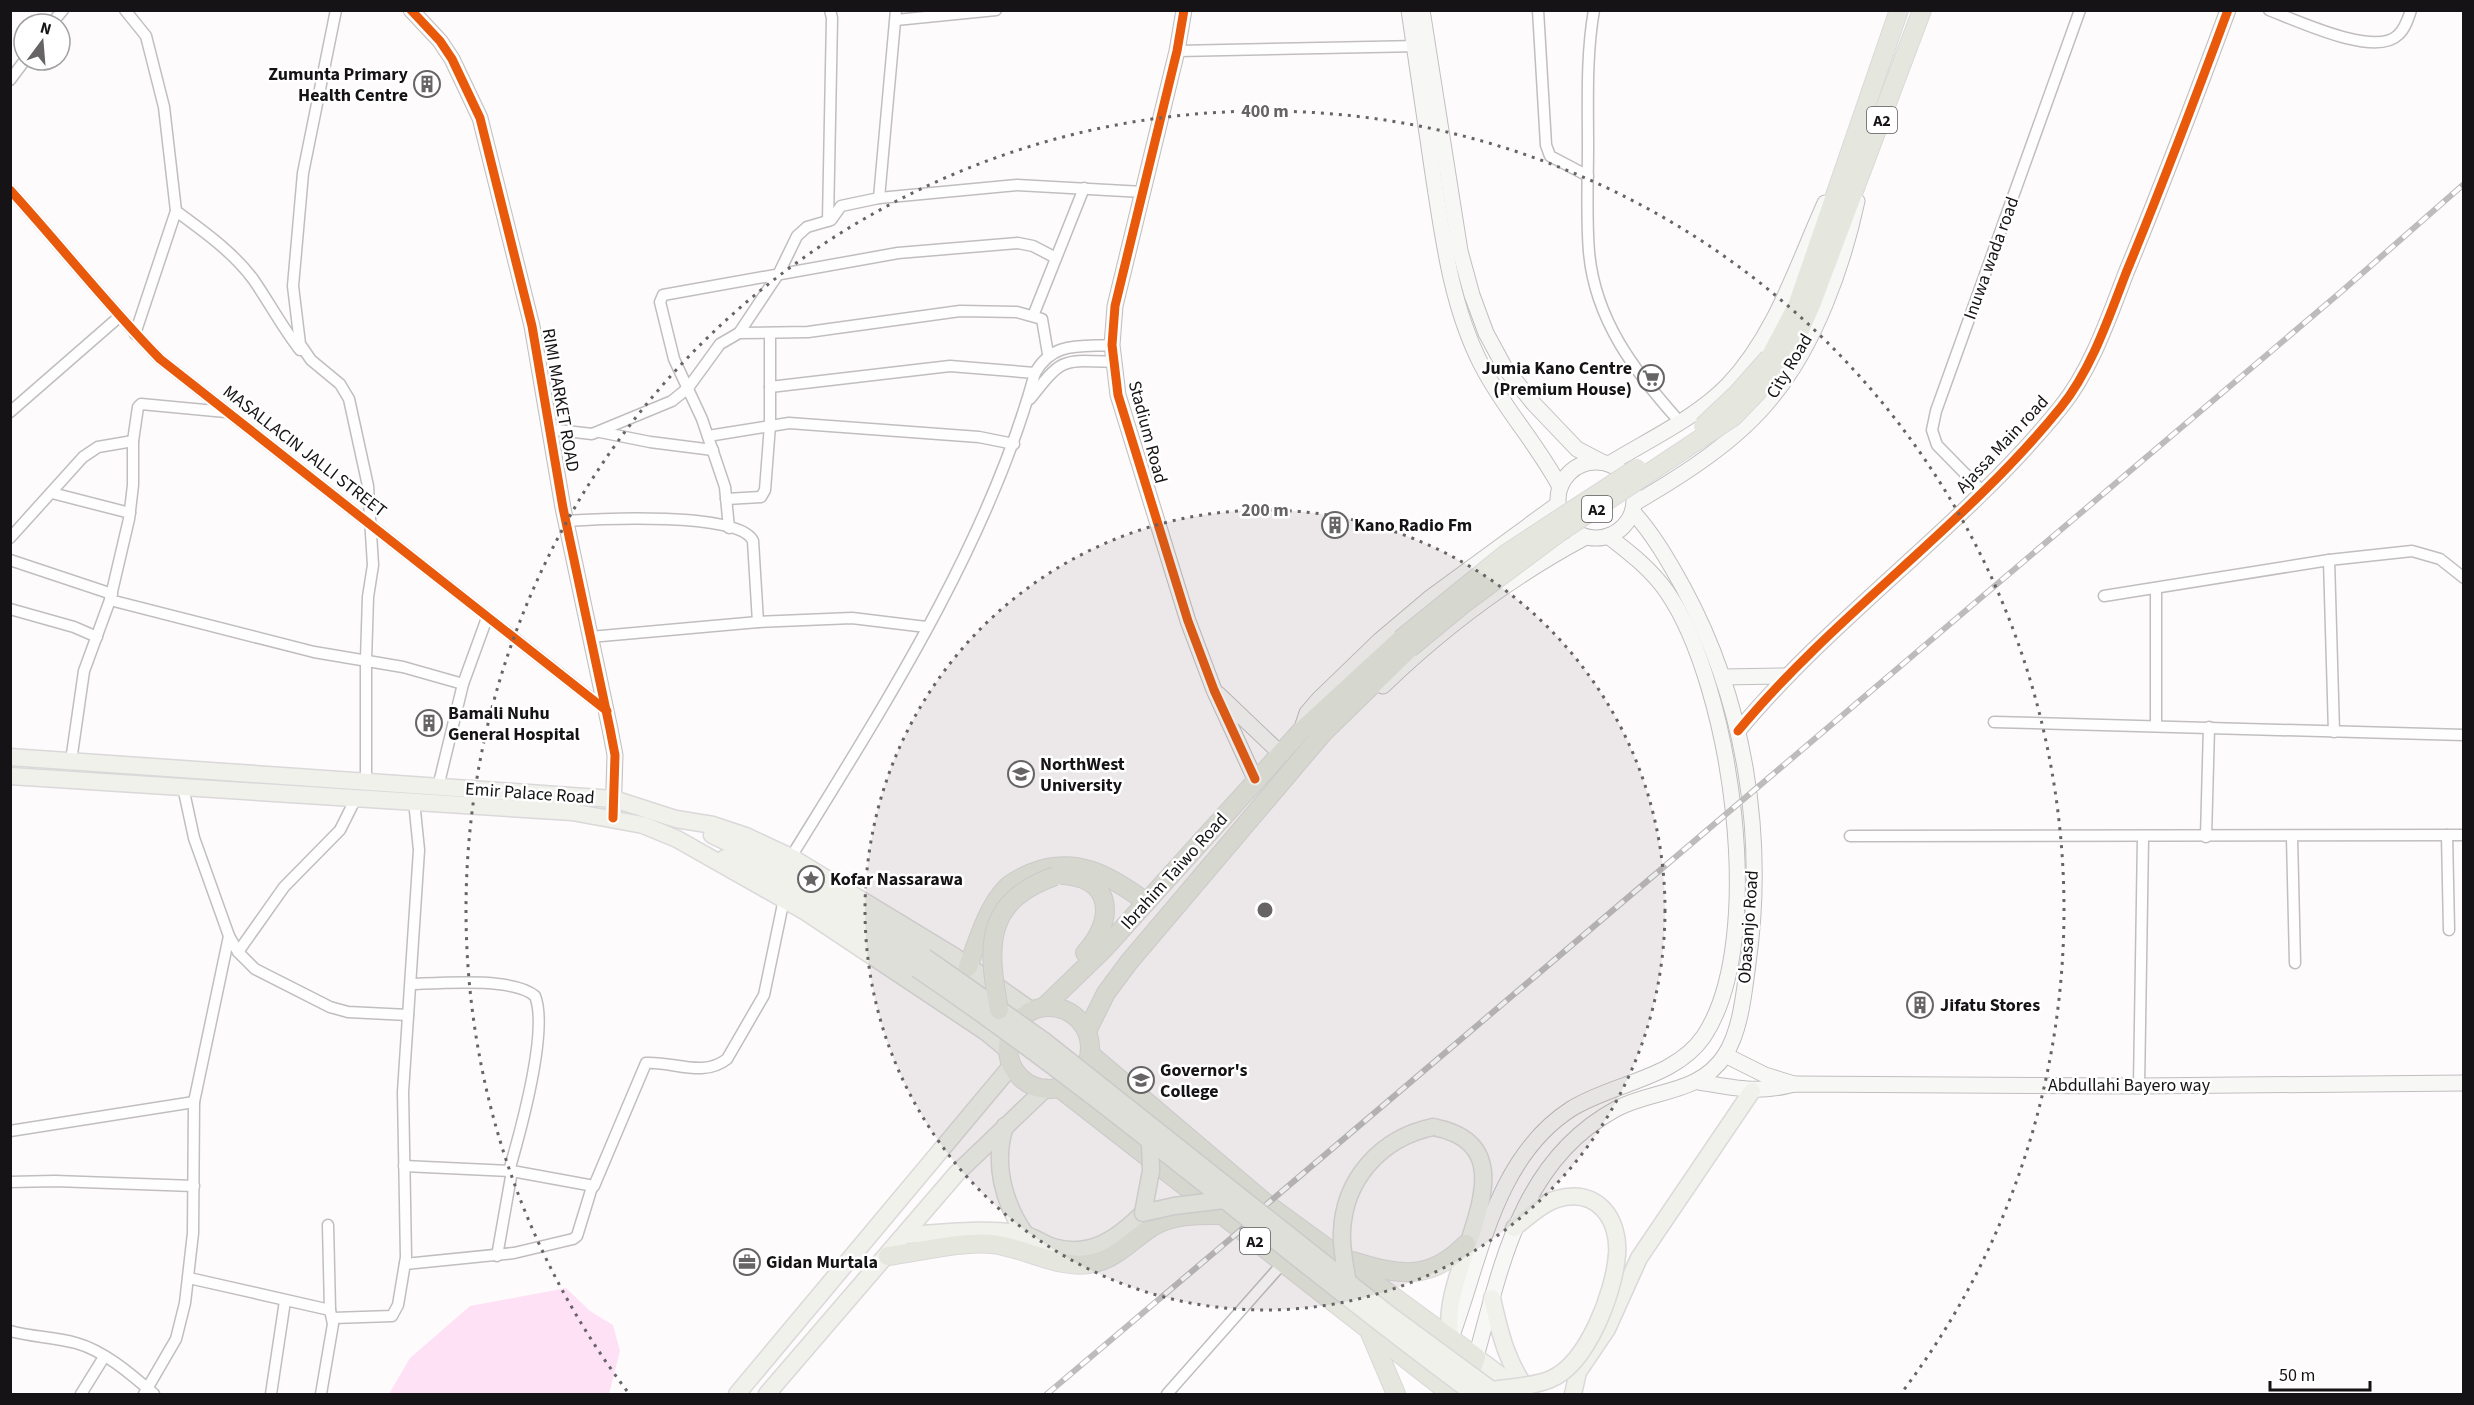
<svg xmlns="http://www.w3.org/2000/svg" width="2474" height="1405" font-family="'Source Sans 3',sans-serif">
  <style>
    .water { fill: #fee1f5 }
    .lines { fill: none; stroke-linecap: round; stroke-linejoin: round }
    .street-casing { stroke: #c1bec0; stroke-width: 13 }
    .secondary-casing { stroke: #c1bec0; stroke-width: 17 }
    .primary-casing { stroke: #dad8d9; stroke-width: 19 }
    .highway-casing { stroke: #dad8d9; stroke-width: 20 }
    .street { stroke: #fffeff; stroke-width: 10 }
    .secondary { stroke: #f7f8f5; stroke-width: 15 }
    .primary { stroke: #f0f1eb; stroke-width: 16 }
    .highway { stroke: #e5e7de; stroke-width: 18 }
    .rail-casing { stroke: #bdbbbc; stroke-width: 6 }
    .rail { stroke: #fff; stroke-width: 4; stroke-dasharray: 11; stroke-linecap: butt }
    .primary-bridge-casing { stroke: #dad8d9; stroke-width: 19; stroke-linecap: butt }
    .highway-bridge-casing { stroke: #dad8d9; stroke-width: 20; stroke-linecap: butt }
    .primary-bridge { stroke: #f0f1eb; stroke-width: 16 }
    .highway-bridge { stroke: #e5e7de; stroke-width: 18 }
    .cycleway-casing { stroke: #fff; stroke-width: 13 }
    .cycleway { stroke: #e8590c; stroke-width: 9 }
    .ring { fill: none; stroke: #676466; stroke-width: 3; stroke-dasharray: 3 6 }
    .labels { text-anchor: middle; stroke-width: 5; stroke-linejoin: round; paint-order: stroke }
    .shield { fill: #fff; stroke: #5b5a5b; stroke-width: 1.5 }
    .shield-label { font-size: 16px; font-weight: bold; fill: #151315 }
    .poi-label { font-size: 18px; font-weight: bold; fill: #151315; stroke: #fff; text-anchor: start }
    .street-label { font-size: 18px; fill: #151315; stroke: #fff }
    .centre { fill: #676466; stroke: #fff; stroke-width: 3 }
    .ring-label { font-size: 18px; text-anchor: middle; font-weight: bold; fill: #676466; stroke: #fff; stroke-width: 5; stroke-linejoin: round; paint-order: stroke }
  </style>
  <rect width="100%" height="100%" fill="#fefbfd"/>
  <polygon class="water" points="566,1288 590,1311 613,1325 620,1351 609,1394 389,1394 410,1358 470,1306"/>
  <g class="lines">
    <defs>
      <g id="street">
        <polyline points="125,10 146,36 164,107 176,211 135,334"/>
        <polyline points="336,10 303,173 293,286 300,344 311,360 340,384 349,399 368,486 373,565 368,597 366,660 366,782"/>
        <polyline points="1538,10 1546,145 1550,156 1588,176"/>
        <path d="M1594 10C1586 56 1588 101 1588 147 1588 181 1586 217 1589 252 1595 320 1635 372 1679 421"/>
        <path d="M2269 10C2296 20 2375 58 2398 35 2405 29 2408 19 2411 10"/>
        <polyline points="896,20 996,10"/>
        <polyline points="51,24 63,10"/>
        <polyline points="1177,51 1420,46"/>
        <polyline points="10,80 25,60"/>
        <path d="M10 190C61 246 107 305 160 359L606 710"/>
        <polyline points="879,198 896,10"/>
        <path d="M176 211C203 231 232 251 253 279 269 302 282 327 300 350"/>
        <polyline points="828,221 832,18 830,10"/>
        <polyline points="1033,316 1084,188"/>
        <polyline points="739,333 779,273 797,236 807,227 831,220 841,206 879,198 1017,185 1143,192"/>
        <polyline points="770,387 950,366 1035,373"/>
        <path d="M1030 399C1063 357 1061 360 1114 362"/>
        <polyline points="10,412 119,317"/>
        <polyline points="549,429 592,434 672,401 688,388 720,344 739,333 808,332 960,311 1017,312 1042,319 1048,354"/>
        <polyline points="600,432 650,442 713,450"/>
        <polyline points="708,436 789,423 979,437 1014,444"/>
        <polyline points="1982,491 1937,445 1932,430 1936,411 2080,10"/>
        <polyline points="52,493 130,513"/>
        <polyline points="726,499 761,497 765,490 770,425 770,333"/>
        <path d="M565 521C596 519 740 511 753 541L758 622"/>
        <polyline points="729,528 725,487 702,419 674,359 660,302 663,295 898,253 1018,243 1033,246 1056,258"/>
        <polyline points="10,538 83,457 98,447 133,441"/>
        <polyline points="10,560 112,594"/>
        <polyline points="2329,560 2334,732"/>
        <polyline points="2156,590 2156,726"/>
        <polyline points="2104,596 2329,560 2412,551 2440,559 2464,578"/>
        <polyline points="110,600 314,652 403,667 463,684"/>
        <polyline points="10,609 74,627 97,637"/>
        <polyline points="590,637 758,622 852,618 926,627"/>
        <polyline points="1994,722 2464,735"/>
        <polyline points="71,761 84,671 110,600 129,519 133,485 133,441 138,407 141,404 226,412"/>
        <polyline points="183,787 194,838 229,936 238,952 255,969 330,1007 348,1012 408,1015"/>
        <polyline points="438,787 463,684 487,618"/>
        <polyline points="2447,835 2449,930"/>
        <polyline points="1850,836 2464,835"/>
        <polyline points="2206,837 2209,727"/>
        <polyline points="2292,837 2295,963"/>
        <path d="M791 857C884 706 988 545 1035 373 1053 341 1080 347 1112 345"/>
        <polyline points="238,952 284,887 340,830 357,796"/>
        <path d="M412 984C440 983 513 977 535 996 549 1031 520 1133 509 1171"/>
        <polyline points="2139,1086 2143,838"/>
        <polyline points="10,1131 194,1102"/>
        <path d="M404 1166 512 1171 594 1186 646 1063C673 1061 703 1078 727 1059L764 995 784 899"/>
        <polyline points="10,1182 55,1181 194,1186"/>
        <polyline points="497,1256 512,1171"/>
        <polyline points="405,1264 514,1253 573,1239 577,1236 592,1187"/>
        <polyline points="189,1278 330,1310"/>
        <polyline points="333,1318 392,1316 398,1305 406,1257 403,1092 419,850 414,801"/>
        <path d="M10 1331C32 1337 54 1337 76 1343 105 1351 132 1375 154 1394"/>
        <polyline points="81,1394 104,1357"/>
        <polyline points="144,1394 176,1339 185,1303 193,1233 194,1102 229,936"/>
        <polyline points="271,1394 285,1301"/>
        <polyline points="321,1394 333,1324 330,1310 328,1225"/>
        <polyline points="1167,1394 1282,1264"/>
      </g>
      <g id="secondary">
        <polyline points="411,10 440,41 452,59 480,118 532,326 563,508 610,729 615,755 613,818"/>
        <polyline points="1184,10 1177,51 1115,306 1112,345 1118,395 1188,621 1214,690 1255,779"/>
        <path d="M1409 10C1417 65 1425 119 1433 174 1443 238 1451 305 1481 364 1503 408 1537 443 1560 487"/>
        <polyline points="1422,10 1460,251 1472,295 1486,333 1505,368 1534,404 1577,449 1602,462"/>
        <circle cx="1596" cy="500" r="38"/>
        <path d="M1609 464C1648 440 1696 418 1728 385 1776 334 1797 265 1825 203"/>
        <path d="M1635 503C1683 475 1737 441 1772 397 1815 345 1843 266 1857 201"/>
        <polyline points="1724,677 1785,676"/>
        <path d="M1383 686C1443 628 1513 576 1586 537"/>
        <polyline points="1218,694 1280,753"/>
        <polyline points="1301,731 1307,713 1319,699 1379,641 1431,597 1558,504"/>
        <path d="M1738 731C1835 614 1965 526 2061 407 2091 370 2109 317 2126 273 2162 186 2195 99 2228 10"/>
        <polyline points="1725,1055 1765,1075 1794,1084"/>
        <path d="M1699 1082C1734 1088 1758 1094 1794 1084L2139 1086 2464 1083"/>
        <path d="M1452 1335C1481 1257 1495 1158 1571 1109 1612 1083 1675 1079 1704 1036 1768 939 1731 685 1667 592 1651 569 1630 553 1608 536"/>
        <path d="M1476 1357C1502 1262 1522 1160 1616 1109 1653 1089 1699 1095 1725 1055 1741 1030 1744 992 1748 964 1766 835 1745 701 1683 587 1668 560 1653 534 1633 512"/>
      </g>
      <g id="primary">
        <polyline points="10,757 614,799 676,819 713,825 746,836 791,857 954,956 1032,1011"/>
        <polyline points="10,776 572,812 643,825 677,839 806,912 986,1032 1009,1051"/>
        <polyline points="712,835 800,877 925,957"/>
        <path d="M725 858C794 885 855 929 917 969"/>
        <path d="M1005 1126C993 1163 1003 1202 1025 1234"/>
        <path d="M1433 1127C1544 1148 1434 1271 1451 1338"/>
        <path d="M1514 1228C1527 1218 1542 1203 1557 1199 1597 1187 1620 1219 1617 1255"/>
        <path d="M907 1235C944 1233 986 1227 1023 1234 1033 1236 1043 1244 1053 1247 1090 1258 1117 1239 1143 1213"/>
        <path d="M1492 1298C1500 1334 1507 1364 1530 1394"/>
        <polyline points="1476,1357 1520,1390"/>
        <polyline points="737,1394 1012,1065"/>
        <polyline points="767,1394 957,1173 1046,1088"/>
        <polyline points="1573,1394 1578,1372 1607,1329 1639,1258 1752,1091"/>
      </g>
      <g id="highway">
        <polyline points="1770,357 1797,306 1899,10"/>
        <polyline points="1778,364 1797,337 1811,305 1922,10"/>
        <path d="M1063 875C1114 878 1115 921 1085 953"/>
        <path d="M968 967C978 941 987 907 1007 887 1013 881 1023 877 1031 873 1076 855 1111 876 1146 902"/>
        <polyline points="1044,1007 1104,949 1301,731 1401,639"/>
        <circle cx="1049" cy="1048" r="41"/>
        <polyline points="1087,1031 1106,993 1129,962 1324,732 1410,648"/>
        <polyline points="1090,1054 1267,1204 1476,1357 1465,1387"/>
        <polyline points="1058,1087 1451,1394"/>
        <path d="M888 1256C919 1252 962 1241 992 1244 1027 1248 1060 1271 1094 1263 1117 1258 1133 1239 1152 1227 1174 1214 1198 1215 1223 1215"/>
        <path d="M1353 1261C1398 1275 1430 1282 1466 1244"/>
        <polyline points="1370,1333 1396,1394"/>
      </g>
    </defs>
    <use href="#street" class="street-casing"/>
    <use href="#secondary" class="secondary-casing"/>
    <use href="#primary" class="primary-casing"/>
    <use href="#highway" class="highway-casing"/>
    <use href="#street" class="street"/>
    <use href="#secondary" class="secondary"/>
    <use href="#primary" class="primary"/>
    <use href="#highway" class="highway"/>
    <defs>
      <polyline id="rail" points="1047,1394 1242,1229 1267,1204 2342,291 2464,184"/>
    </defs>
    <use href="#rail" class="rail-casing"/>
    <use href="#rail" class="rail"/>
    <defs>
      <g id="primary-bridge">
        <polyline points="925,957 1043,1040 1391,1316 1497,1394"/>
        <path d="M917 969C1111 1100 1286 1256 1474 1394"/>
        <polyline points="1150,1141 1151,1171 1143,1213 1174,1206 1224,1200"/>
        <path d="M1348 1283C1345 1266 1341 1249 1342 1232 1344 1179 1381 1138 1433 1127"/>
        <path d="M1491 1390C1510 1387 1532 1387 1551 1379 1588 1363 1614 1292 1617 1255"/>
      </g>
      <g id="highway-bridge">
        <polyline points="1703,426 1738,393 1769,358"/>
        <polyline points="1401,639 1507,553 1637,468"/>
        <polyline points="1410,648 1462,605 1560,532 1733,417 1757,392 1778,364"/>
        <path d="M999 1010C987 946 984 901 1055 876"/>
      </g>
    </defs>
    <use href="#primary-bridge" class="primary-bridge-casing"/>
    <use href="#highway-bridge" class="highway-bridge-casing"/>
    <use href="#primary-bridge" class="primary-bridge"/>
    <use href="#highway-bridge" class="highway-bridge"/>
    <defs>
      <g id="cycleway">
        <polyline points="411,10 440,41 452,59 480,118 532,326 563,508 610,729 615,755 613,818"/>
        <polyline points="1184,10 1177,51 1115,306 1112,345 1118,395 1188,621 1214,690 1255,779"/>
        <path d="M10 190C61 246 107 305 160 359L607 711"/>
        <path d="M1738 731C1835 614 1965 526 2061 407 2091 370 2109 317 2126 273 2162 186 2195 99 2228 10"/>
      </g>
    </defs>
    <use href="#cycleway" class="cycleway-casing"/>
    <use href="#cycleway" class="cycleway"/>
  </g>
  <circle cx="1265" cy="910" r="400" fill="#676466" fill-opacity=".12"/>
  <g class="ring">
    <circle cx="1265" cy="910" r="400"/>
    <path d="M627 1391A799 799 0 1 1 1903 1391"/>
  </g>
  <defs>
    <symbol id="building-ring" viewBox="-11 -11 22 22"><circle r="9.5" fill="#fff" stroke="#676466" stroke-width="1.5"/><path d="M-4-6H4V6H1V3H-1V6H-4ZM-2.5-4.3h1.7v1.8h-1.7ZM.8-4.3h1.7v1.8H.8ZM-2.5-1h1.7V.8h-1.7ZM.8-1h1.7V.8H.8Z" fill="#676466"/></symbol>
    <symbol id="supermarket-ring" viewBox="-11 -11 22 22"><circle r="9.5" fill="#fff" stroke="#676466" stroke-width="1.5"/><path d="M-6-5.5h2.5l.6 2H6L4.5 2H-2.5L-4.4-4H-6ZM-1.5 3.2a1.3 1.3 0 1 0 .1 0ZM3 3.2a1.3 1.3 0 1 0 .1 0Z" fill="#676466"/></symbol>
    <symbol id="university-ring" viewBox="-11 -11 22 22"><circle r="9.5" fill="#fff" stroke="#676466" stroke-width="1.5"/><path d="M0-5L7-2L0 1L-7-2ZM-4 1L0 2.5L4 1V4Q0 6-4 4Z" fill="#676466"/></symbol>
    <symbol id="sight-ring" viewBox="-11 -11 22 22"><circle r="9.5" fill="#fff" stroke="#676466" stroke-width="1.5"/><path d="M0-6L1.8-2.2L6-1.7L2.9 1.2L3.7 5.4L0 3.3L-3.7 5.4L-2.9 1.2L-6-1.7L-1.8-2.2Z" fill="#676466"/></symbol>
    <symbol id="school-ring" viewBox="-11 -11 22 22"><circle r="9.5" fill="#fff" stroke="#676466" stroke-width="1.5"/><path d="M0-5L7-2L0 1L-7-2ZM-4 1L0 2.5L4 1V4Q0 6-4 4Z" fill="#676466"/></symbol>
    <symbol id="office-ring" viewBox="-11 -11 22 22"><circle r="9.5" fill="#fff" stroke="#676466" stroke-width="1.5"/><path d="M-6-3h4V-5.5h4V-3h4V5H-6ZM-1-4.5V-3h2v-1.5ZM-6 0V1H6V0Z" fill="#676466"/></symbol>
  </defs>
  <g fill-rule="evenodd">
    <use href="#building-ring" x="412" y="69" width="30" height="30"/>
    <use href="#supermarket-ring" x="1636" y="363" width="30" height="30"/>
    <use href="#building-ring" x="1320" y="510" width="30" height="30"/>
    <use href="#building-ring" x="414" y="708" width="30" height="30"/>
    <use href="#university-ring" x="1006" y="759" width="30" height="30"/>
    <use href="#sight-ring" x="796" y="864" width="30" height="30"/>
    <use href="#building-ring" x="1905" y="990" width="30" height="30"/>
    <use href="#school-ring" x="1126" y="1065" width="30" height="30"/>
    <use href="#office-ring" x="732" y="1247" width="30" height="30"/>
  </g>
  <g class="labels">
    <g class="shield">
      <rect x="1867" y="107" width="30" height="26" rx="4.5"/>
      <rect x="1582" y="496" width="30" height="26" rx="4.5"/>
      <rect x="1240" y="1228" width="30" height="26" rx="4.5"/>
    </g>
    <g class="shield-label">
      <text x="1882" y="126">A2</text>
      <text x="1597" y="515">A2</text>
      <text x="1255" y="1247">A2</text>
    </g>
    <g class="poi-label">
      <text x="408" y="80" text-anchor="end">Zumunta Primary<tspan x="408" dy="21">Health Centre</tspan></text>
      <text x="1632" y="374" text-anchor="end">Jumia Kano Centre<tspan x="1632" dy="21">(Premium House)</tspan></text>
      <text x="1354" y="531">Kano Radio Fm</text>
      <text x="448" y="719">Bamali Nuhu<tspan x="448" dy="21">General Hospital</tspan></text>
      <text x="1040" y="770">NorthWest<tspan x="1040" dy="21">University</tspan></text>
      <text x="830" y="885">Kofar Nassarawa</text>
      <text x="1940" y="1011">Jifatu Stores</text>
      <text x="1160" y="1076">Governor's<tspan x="1160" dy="21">College</tspan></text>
      <text x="766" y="1268">Gidan Murtala</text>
    </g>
    <g class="street-label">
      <text transform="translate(1991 258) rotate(-70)" y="6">Inuwa wada road</text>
      <text transform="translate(1789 366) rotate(-59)" y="6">City Road</text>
      <text transform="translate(561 400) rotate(80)" y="6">RIMI MARKET ROAD</text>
      <text transform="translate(1148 432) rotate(75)" y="6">Stadium Road</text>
      <text transform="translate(2002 444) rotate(-47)" y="6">Ajassa Main road</text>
      <text transform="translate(305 451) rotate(38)" y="6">MASALLACIN JALLI STREET</text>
      <text transform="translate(530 793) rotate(4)" y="6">Emir Palace Road</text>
      <text transform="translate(1174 871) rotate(-48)" y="6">Ibrahim Taiwo Road</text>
      <text transform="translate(1748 927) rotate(-86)" y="6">Obasanjo Road</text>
      <text x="2129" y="1091">Abdullahi Bayero way</text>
    </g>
  </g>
  <circle cx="1265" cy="910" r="9" class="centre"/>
  <g class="ring-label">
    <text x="1265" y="117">400 m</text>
    <text x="1265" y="516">200 m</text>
  </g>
  <rect width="2474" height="1405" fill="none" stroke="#151315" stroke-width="24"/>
  <g transform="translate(42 42) rotate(16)"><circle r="28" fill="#ffffff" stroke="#a1a1a1" stroke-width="1.5"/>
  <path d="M0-4.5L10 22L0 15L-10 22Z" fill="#676466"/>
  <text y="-9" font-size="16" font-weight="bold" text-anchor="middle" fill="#151315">N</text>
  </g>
  <path d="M2270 1381v9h100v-9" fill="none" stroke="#151315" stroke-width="3"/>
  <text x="2279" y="1381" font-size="18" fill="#151315" stroke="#ffffff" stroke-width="4.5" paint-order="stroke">50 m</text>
</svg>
